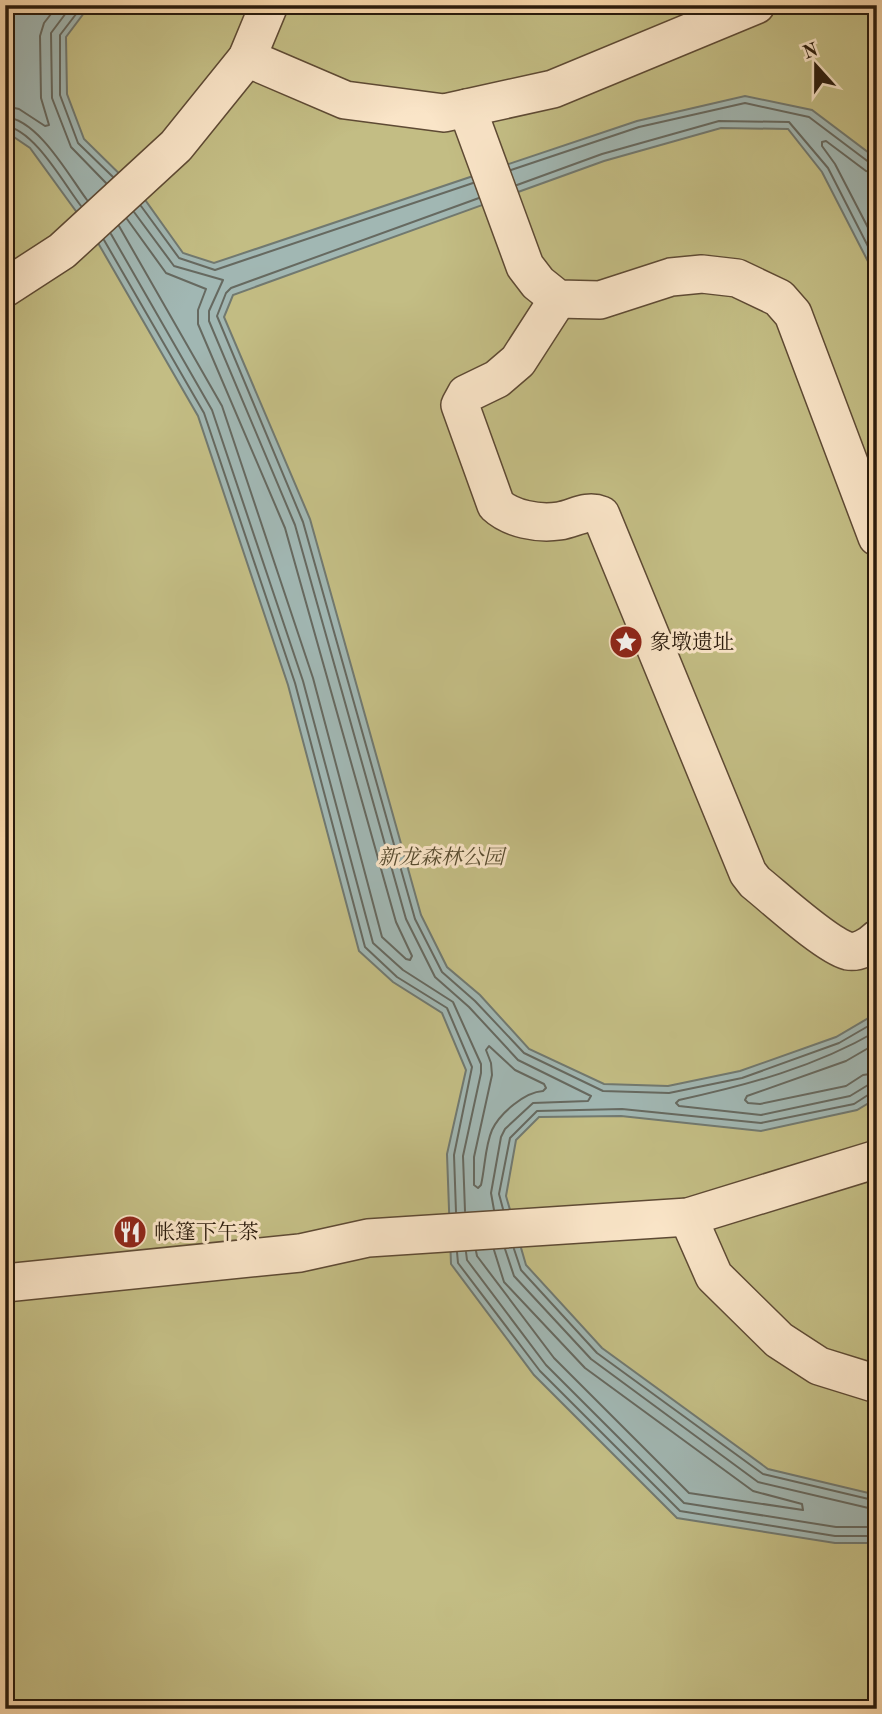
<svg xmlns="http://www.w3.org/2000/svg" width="882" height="1714" font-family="'Old Standard TT','Noto Serif SC',serif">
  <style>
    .green { fill: #c3bd84; stroke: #766c48; stroke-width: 2 }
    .water { fill: #a1b7b3; stroke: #717970; stroke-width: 2 }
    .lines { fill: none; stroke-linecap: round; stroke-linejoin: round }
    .shore { stroke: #666960; stroke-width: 2 }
    .minor-casing { stroke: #5e4a34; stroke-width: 40 }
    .minor { stroke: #fae5c8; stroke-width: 37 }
    .labels { text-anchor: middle; stroke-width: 6; stroke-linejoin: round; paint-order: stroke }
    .poi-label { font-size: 21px; fill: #2a1b0c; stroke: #fae5c8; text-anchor: start }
    .park-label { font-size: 21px; font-style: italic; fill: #584c30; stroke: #fae5c8 }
  </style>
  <rect width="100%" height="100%" fill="#f8d7aa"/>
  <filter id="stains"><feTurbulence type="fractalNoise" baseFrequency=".00286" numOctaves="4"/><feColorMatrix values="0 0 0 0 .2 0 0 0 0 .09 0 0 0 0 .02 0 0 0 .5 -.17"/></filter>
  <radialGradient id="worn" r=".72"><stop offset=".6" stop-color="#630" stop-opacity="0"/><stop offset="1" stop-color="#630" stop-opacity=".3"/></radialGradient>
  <rect class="green" x="5" y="5" width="872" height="1704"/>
  <polygon class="water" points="5,5 90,5 66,37 67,94 84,139 143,197 183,253 214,263 637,121 745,96 812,110 873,156 877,164 877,279 822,172 788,129 721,128 604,161 233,295 224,317 310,519 421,915 447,967 480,995 529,1049 604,1084 668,1086 740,1071 836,1037 877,1013 877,1098 857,1110 761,1131 621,1116 539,1117 516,1140 506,1196 526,1265 602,1348 768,1469 877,1495 877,1543 835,1543 677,1518 534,1375 451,1264 447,1154 466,1070 442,1013 393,982 359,951 288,685 198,416 94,236 30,148 5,131"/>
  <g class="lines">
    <g class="shore">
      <polyline points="72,5 51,33 52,98 71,147 106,183"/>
      <polyline points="83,5 60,35 60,95 78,143 113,177"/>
      <polyline points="5,106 19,109 45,126 49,125 41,98 40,36 44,23 58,5"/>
      <path d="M5 117C38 119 69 176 87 200"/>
      <path d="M5 126C34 129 64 184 81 206"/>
      <polyline points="511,170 639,127 745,103 809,117 870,163 877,164"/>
      <polyline points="877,173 866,171 826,141 822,142 822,146 835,164 877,245"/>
      <polyline points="517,185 602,154 719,121 789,122 828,168 877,264"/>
      <polyline points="479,198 231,288 226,293 217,316 303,522 415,919 442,972 475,1001 524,1053 603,1091 669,1093 742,1078 839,1043 877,1021"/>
      <polyline points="141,206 179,258 215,270 473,183"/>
      <polyline points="134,212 174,266 223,280 209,311 209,321 295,525 406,919 435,977 469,1007 518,1060 591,1096 588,1101 533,1103 505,1129 501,1137 491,1193 494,1210"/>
      <polyline points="119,226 222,406 313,678 382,937 406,959 410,960 412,956 396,922 285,528 198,324 198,310 206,289 166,273 127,219"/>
      <polyline points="111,234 212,410 303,681 373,943 403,970 453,1002 481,1064 481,1073 463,1156 465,1211"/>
      <polyline points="104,240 204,413 295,683 365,947 397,977 447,1008 472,1067 454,1155 456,1212"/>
      <path d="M877 1031C815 1067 748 1085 679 1100L676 1103 679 1106 761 1115 850 1096 868 1085 877 1083"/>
      <polyline points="877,1043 846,1061 747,1096 745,1100 748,1103 760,1104 846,1086 863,1075 877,1073"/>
      <path d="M489 1046 515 1070 544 1084 546 1088 543 1091C525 1092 500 1113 492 1130 485 1146 485 1168 481 1185L478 1188 474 1185V1157L492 1075 491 1063 486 1050Z"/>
      <polyline points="503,1209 499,1194 510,1138 537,1111 622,1109 761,1123 854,1104 871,1093 877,1092"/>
      <polyline points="505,1249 514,1276 591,1359 758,1482 877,1510"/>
      <polyline points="514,1249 521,1270 597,1353 763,1474 877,1501"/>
      <polyline points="476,1251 477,1256 554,1358 689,1493 803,1510 802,1504 753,1491 585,1368 504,1282 494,1250"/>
      <polyline points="457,1252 458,1263 540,1371 680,1511 835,1536 877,1536"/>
      <polyline points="466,1252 467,1260 546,1365 684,1503 836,1527 877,1527"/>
    </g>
    <defs>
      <g id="minor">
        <polyline points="247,58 345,100 444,113 553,89 756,5"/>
        <polyline points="467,108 525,266 538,283 558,299 600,300 671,277 702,274 737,278 779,298 793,314 877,537"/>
        <polyline points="5,288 62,251 176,146 247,58 269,5"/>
        <path d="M558 299 518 361 497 379 466 394 460 405 496 505C511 519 538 524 559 521 574 519 586 509 601 515L748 873 755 882C775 898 826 945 848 951 858 953 870 946 877 939"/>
        <polyline points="688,1217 714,1276 779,1340 819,1366 877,1384"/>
        <polyline points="5,1283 300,1253 368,1238 688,1217 877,1159"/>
      </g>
    </defs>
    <use href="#minor" class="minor-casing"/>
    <use href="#minor" class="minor"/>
  </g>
  <defs>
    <symbol id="sight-disc" viewBox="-11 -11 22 22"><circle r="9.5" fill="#8f2418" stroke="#fae5c8"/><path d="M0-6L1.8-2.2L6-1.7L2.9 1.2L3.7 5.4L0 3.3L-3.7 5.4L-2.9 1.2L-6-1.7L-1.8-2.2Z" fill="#fff"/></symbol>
    <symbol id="restaurant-disc" viewBox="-11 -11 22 22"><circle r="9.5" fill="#8f2418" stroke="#fae5c8"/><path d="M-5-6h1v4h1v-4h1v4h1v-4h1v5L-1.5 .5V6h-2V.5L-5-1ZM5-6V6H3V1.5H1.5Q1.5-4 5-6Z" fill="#fff"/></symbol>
  </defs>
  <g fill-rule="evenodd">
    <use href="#sight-disc" x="607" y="623" width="38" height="38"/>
    <use href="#restaurant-disc" x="111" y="1213" width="38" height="38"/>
  </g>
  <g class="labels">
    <g class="poi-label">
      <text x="650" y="649">象墩遗址</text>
      <text x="154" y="1239">帐篷下午茶</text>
    </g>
    <g class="park-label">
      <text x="441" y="864">新龙森林公园</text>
    </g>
  </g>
  <rect width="882" height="1714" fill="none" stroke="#f8d7aa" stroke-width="28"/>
  <rect x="7" y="7" width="868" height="1700" fill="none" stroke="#2a1b0c" stroke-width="3.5"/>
  <rect x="14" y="14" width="854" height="1686" fill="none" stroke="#2a1b0c" stroke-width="2"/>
  <g transform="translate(816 66) rotate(339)" stroke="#fae5c8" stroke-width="5" paint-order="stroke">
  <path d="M0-5L12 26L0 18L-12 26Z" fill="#2a1b0c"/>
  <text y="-10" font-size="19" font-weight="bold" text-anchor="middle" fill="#2a1b0c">N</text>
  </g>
  <rect width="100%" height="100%" filter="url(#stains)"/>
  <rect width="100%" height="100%" fill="url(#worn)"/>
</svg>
